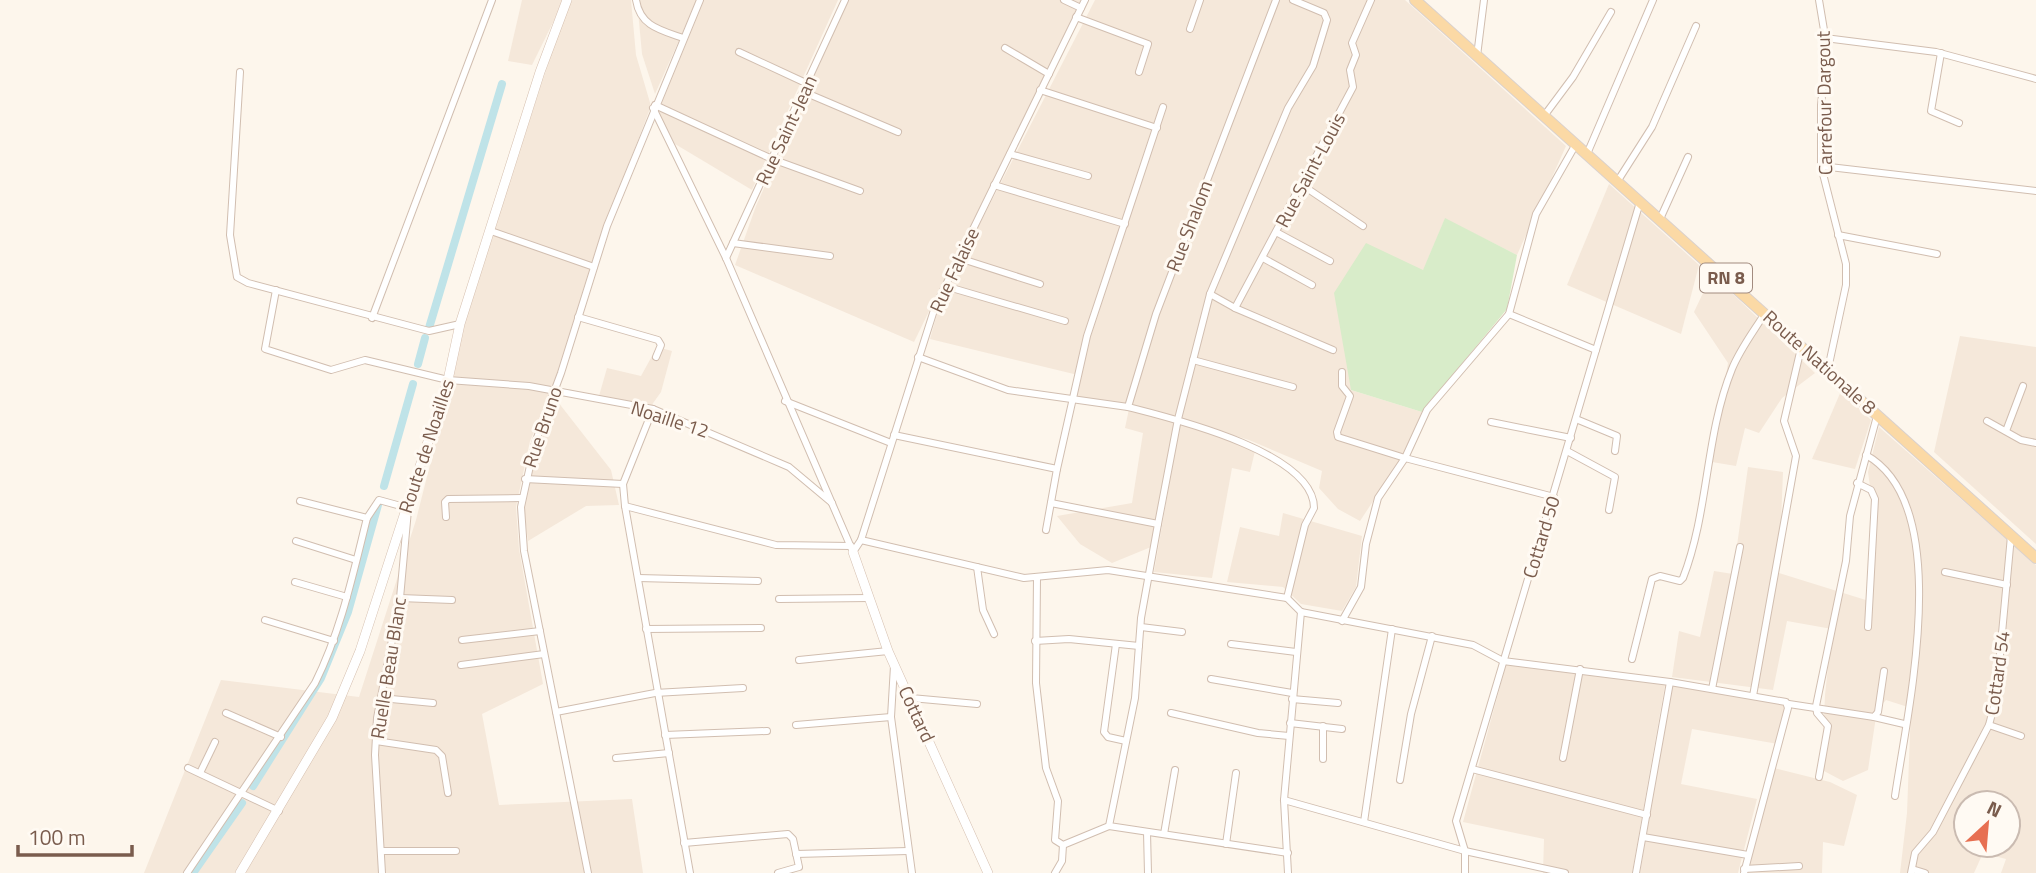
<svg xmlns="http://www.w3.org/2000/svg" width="2036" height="873" font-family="'Titillium Web',sans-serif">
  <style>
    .residential { fill: #f5e8da; fill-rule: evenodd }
    .grass { fill: #d8ecc9 }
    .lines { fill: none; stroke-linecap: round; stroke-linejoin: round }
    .canal { stroke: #bfe3e8; stroke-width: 8 }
    .street-casing { stroke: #d1beb0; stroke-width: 8 }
    .secondary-casing { stroke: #d6c0b0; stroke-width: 10 }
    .primary-casing { stroke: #dad1cd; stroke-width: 12 }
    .street { stroke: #fff; stroke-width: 6 }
    .secondary { stroke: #fff; stroke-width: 9 }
    .primary { stroke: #fbd9a5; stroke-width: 10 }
    .labels { text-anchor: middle; stroke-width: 6; stroke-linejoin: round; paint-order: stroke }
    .shield { fill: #fffaf3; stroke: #a28b7f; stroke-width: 2 }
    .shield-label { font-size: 18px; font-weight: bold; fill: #7a5c4d }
    .street-label { font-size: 19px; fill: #7a5c4d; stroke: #fffaf3 }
  </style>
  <rect width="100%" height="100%" fill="#fdf6ec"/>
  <g class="residential">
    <polygon points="522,0 564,0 532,65 508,61"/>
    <polygon points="572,0 631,0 636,55 651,106 595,252 559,376 530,441 516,507 519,549 543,684 482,714 499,805 632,799 643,873 144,873 221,680 359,697 416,520 450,386 462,325 564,16"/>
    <polygon points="637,0 697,0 655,94 642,54"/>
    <polygon points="703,0 838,0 752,190 675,144 659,113 662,93"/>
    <polygon points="848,0 1081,0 914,342 735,265 756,206"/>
    <polygon points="1095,0 1405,0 1566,146 1517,255 1445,219 1423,271 1351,390 1422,412 1402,457 1360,521 1338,509 1319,488 1322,471 1249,440 1174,417 1074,398 1082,376 930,339 939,307 977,229"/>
    <polygon points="1609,184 1699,265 1681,334 1567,285"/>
    <polygon points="1712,274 1815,373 1782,398 1759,433 1745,428 1736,466 1712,462 1728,363 1694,312"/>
    <polygon points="1960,336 2036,347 2036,544 1934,452"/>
    <polygon points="657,347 672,351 661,392 651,406 599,396 607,368 641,376"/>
    <polygon points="1841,391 1871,420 1855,469 1812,459"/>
    <polygon points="558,402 611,470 619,505 586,506 528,541 524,509 530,474 538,444"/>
    <polygon points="1129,409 1175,421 1151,547 1112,563 1080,544 1057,516 1132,503 1143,433 1125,428"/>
    <polygon points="1180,422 1231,438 1255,451 1250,472 1232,468 1212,578 1154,572"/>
    <path d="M1879 427 2036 565V873H2001L2006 859 1983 853 1974 873H1900L1907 813 1911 708 1886 700 1877 710 1868 770 1843 781 1822 770 1825 695 1832 629 1787 621 1773 690 1672 677 1679 631 1700 637 1714 571 1733 574 1748 467 1783 472 1779 573 1869 601 1873 509 1868 472ZM1966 803H2008V845H1966Z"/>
    <polygon points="1283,513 1362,536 1356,587 1342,611 1301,604 1283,587 1227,582 1240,527 1279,536"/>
    <polygon points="1506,665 1665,685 1632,873 1543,873 1544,839 1463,822"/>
    <polygon points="1672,685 1780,702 1789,709 1778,744 1692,729 1681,784 1757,799 1738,873 1640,873"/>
    <polygon points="1774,768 1830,782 1857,795 1844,846 1823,842 1822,873 1747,873"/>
  </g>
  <polygon class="grass" points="1445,218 1517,255 1507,309 1422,412 1351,390 1334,293 1366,243 1423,270"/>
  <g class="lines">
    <g class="canal">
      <polyline points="429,328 502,84"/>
      <polyline points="418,364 425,338"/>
      <polyline points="384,486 413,384"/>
      <polyline points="253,786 321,678 348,612 378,505"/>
      <polyline points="193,873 242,803"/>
    </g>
    <defs>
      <g id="street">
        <path d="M636 0C640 26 660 30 683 38"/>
        <polyline points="1064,0 1081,8"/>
        <path d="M1276 0 1156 314 1128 407C1171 418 1314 452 1314 508L1305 525 1287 598"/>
        <polyline points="1819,0 1827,48 1821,105 1821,166 1846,264 1846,285 1828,369"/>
        <polyline points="1076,17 1148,44 1139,72"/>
        <polyline points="1190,29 1200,0"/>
        <polyline points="1825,38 1936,52 2036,79"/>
        <polyline points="1005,48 1049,74"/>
        <polyline points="739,52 808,84"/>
        <polyline points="1941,53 1931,111 1959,123"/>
        <polyline points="1477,56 1484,0"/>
        <polyline points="240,72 230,235 237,277 248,283 429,331 460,324"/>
        <polyline points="1040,90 1157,128"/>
        <polyline points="804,92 898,132"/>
        <polyline points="655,105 772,159 860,191"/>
        <polyline points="653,108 726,258 853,552"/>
        <polyline points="1544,116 1573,77 1611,12"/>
        <polyline points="1010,154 1088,176"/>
        <polyline points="1587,154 1653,0"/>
        <polyline points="1821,166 2036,191"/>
        <polyline points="1617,182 1652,127 1696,26"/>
        <polyline points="994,185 1125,224"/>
        <polyline points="1302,185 1363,226"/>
        <polyline points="1660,219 1688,157"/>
        <polyline points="491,231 594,267"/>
        <polyline points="1276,232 1330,261"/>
        <polyline points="1838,235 1937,254"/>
        <polyline points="733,243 830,256"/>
        <polyline points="726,258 845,0"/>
        <polyline points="959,258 1040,284"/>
        <polyline points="1263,258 1312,285"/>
        <polyline points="945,286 1065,321"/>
        <polyline points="276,290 265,349 331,370 365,360 448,380 529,386 653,409 789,467 832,503"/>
        <polyline points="1210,294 1235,308 1353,87 1350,70 1356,55 1352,43 1371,0"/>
        <polyline points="1235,308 1333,350"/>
        <polyline points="1509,314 1596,350"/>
        <polyline points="578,317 658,340 661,345 656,357"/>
        <polyline points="372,318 492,0"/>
        <polyline points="918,357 1008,390 1128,407"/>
        <polyline points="1193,360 1293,387"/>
        <polyline points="1342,372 1342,386 1350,396 1337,432 1338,437 1405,458 1554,497"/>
        <polyline points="785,401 891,443"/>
        <polyline points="653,409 623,484 625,506 690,873"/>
        <polyline points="1576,419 1617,436 1615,451"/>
        <polyline points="1987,421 2021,440 2036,443"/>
        <polyline points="1491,422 1571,438"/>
        <polyline points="2006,431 2023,386"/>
        <polyline points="894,435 1057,469 1046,530"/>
        <polyline points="1567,451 1615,477 1609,510"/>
        <path d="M1866 455C1956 505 1907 713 1895 796"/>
        <polyline points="1057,469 1087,336 1163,107"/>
        <polyline points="525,479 623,484"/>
        <polyline points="1857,483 1871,490 1875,499 1868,627"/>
        <polyline points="300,501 367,518 379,500 408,508"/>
        <polyline points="1051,503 1158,524"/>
        <polyline points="625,506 776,545 851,546"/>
        <polyline points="446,517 445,502 448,499 522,498"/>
        <polyline points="861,540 1024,578 1108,570 1287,598 1301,612 1473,645 1503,661 1670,682 1786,702 1788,708 1744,873"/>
        <polyline points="296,541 356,560"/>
        <polyline points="853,552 861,540 935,307 1085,0"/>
        <polyline points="977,567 983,610 994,634"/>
        <polyline points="1945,572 2007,585"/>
        <polyline points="1037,577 1036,683 1046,768 1058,801 1055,840 1063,845 1109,826"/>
        <polyline points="638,578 758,581"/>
        <polyline points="295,582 347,597"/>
        <polyline points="400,598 452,600"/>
        <polyline points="779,599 869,598"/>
        <polyline points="265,620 334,641"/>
        <polyline points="1342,621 1361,587 1366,544 1378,498 1405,458 1427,410 1509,314 1536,214 1576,144"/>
        <polyline points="1141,627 1182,632"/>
        <polyline points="646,629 761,628"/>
        <polyline points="462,640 540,631"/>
        <polyline points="1035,641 1069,639 1139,646"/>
        <polyline points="1116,644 1104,732 1108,737 1126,741"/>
        <polyline points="1231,644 1296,652"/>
        <path d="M1632 659 1652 579 1660 576 1680 581 1683 578C1709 511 1705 436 1732 369 1740 349 1754 331 1765 313"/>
        <polyline points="799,660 888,651"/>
        <polyline points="461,665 544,654"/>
        <polyline points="894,666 891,717 912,873"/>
        <polyline points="1211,679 1292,693"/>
        <polyline points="1712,689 1740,547"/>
        <polyline points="1753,696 1796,456 1784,421 1801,348"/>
        <polyline points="381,698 433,703"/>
        <polyline points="911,698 977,704"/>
        <polyline points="1292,699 1338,703"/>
        <polyline points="1789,704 1874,717 1878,712 1884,671"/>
        <polyline points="556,712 655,693 743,688"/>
        <polyline points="226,713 281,737"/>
        <polyline points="1171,713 1258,733 1289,736"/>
        <polyline points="1874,717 1904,724"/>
        <polyline points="1290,723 1342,729"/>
        <polyline points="796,725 891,717"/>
        <polyline points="1989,725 2021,736"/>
        <polyline points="1323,726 1323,759"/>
        <polyline points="665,735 767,731"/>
        <polyline points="376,741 436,750 442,756 448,793"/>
        <polyline points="616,758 669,753"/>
        <polyline points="1563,758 1580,669"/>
        <polyline points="188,768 279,811"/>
        <polyline points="1472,769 1647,815"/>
        <polyline points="200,773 215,742"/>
        <polyline points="1819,777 1828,726 1817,713 1816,706 1846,561 1850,516 1877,416"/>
        <polyline points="1400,780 1411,714 1432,636"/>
        <polyline points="1284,800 1465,851 1565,873"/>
        <polyline points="1364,822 1392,629"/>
        <polyline points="1147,832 1148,873"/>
        <polyline points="1164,834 1175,770"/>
        <polyline points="1643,837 1748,855"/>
        <polyline points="684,843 788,834 793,839 799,867 778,873"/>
        <polyline points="1226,844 1236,773"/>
        <polyline points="381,851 456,851"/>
        <polyline points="1288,853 1109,826 1135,698 1141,618 1158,524 1178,419 1210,294 1288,108 1313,66 1327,20 1324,13 1293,0"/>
        <polyline points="796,854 908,851"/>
        <polyline points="1744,869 1799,866"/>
        <polyline points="1912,869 1925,873"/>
        <path d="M187 873 315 683C341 631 353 574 367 518"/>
        <polyline points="382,873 375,755 377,718 400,598 408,510"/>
        <polyline points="588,873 524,551 521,507 535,443 561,373 607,226 700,0"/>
        <polyline points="1055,873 1062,861 1063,845"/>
        <polyline points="1288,873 1284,800 1301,612"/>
        <polyline points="1465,873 1465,851 1456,821 1640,202"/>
        <polyline points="1636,873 1670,682"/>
        <polyline points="1911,873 1915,853 1933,832 1989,725 1996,698 2011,536"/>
      </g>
      <g id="secondary">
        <polyline points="853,552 888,651 988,873"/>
        <polyline points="240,873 332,718 360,651 448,380 460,324 540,72 567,0"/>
      </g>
      <polyline id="primary" points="1415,0 2036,558"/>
    </defs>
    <use href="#street" class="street-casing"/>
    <use href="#secondary" class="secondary-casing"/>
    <use href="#primary" class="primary-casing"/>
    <use href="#street" class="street"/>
    <use href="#secondary" class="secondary"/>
    <use href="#primary" class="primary"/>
  </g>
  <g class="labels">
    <rect class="shield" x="1700" y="263.5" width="52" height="29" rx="5"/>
    <g class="shield-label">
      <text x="1726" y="284">RN 8</text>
    </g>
    <g class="street-label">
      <text transform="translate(1824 103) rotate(-91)" y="7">Carrefour Dargout</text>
      <text transform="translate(786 130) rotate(-65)" y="7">Rue Saint-Jean</text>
      <text transform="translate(1310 170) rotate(-62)" y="7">Rue Saint-Louis</text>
      <text transform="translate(1189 226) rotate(-69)" y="7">Rue Shalom</text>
      <text transform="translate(954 270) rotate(-65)" y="7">Rue Falaise</text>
      <text transform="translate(1820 362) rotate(42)" y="7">Route Nationale 8</text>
      <text transform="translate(670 419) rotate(18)" y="7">Noaille 12</text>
      <text transform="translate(542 427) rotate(-71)" y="7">Rue Bruno</text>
      <text transform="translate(426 446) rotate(-72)" y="7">Route de Noailles</text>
      <text transform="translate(1541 537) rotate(-73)" y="7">Cottard 50</text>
      <text transform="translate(388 668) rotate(-81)" y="7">Ruelle Beau Blanc</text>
      <text transform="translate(1997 673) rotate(-82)" y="7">Cottard 54</text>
      <text transform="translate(917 714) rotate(65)" y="7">Cottard</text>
    </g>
  </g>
  <g transform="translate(1987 824) rotate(26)"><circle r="33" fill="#fffaf3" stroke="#cabbb1" stroke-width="2"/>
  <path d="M0-5L12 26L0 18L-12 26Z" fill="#e76f51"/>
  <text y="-10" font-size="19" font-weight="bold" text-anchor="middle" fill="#7a5c4d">N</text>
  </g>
  <path d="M18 845v10h114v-10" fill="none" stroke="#7a5c4d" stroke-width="3.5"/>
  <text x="28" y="845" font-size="21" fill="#7a5c4d" stroke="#fffaf3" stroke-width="5" paint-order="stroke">100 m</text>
</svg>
